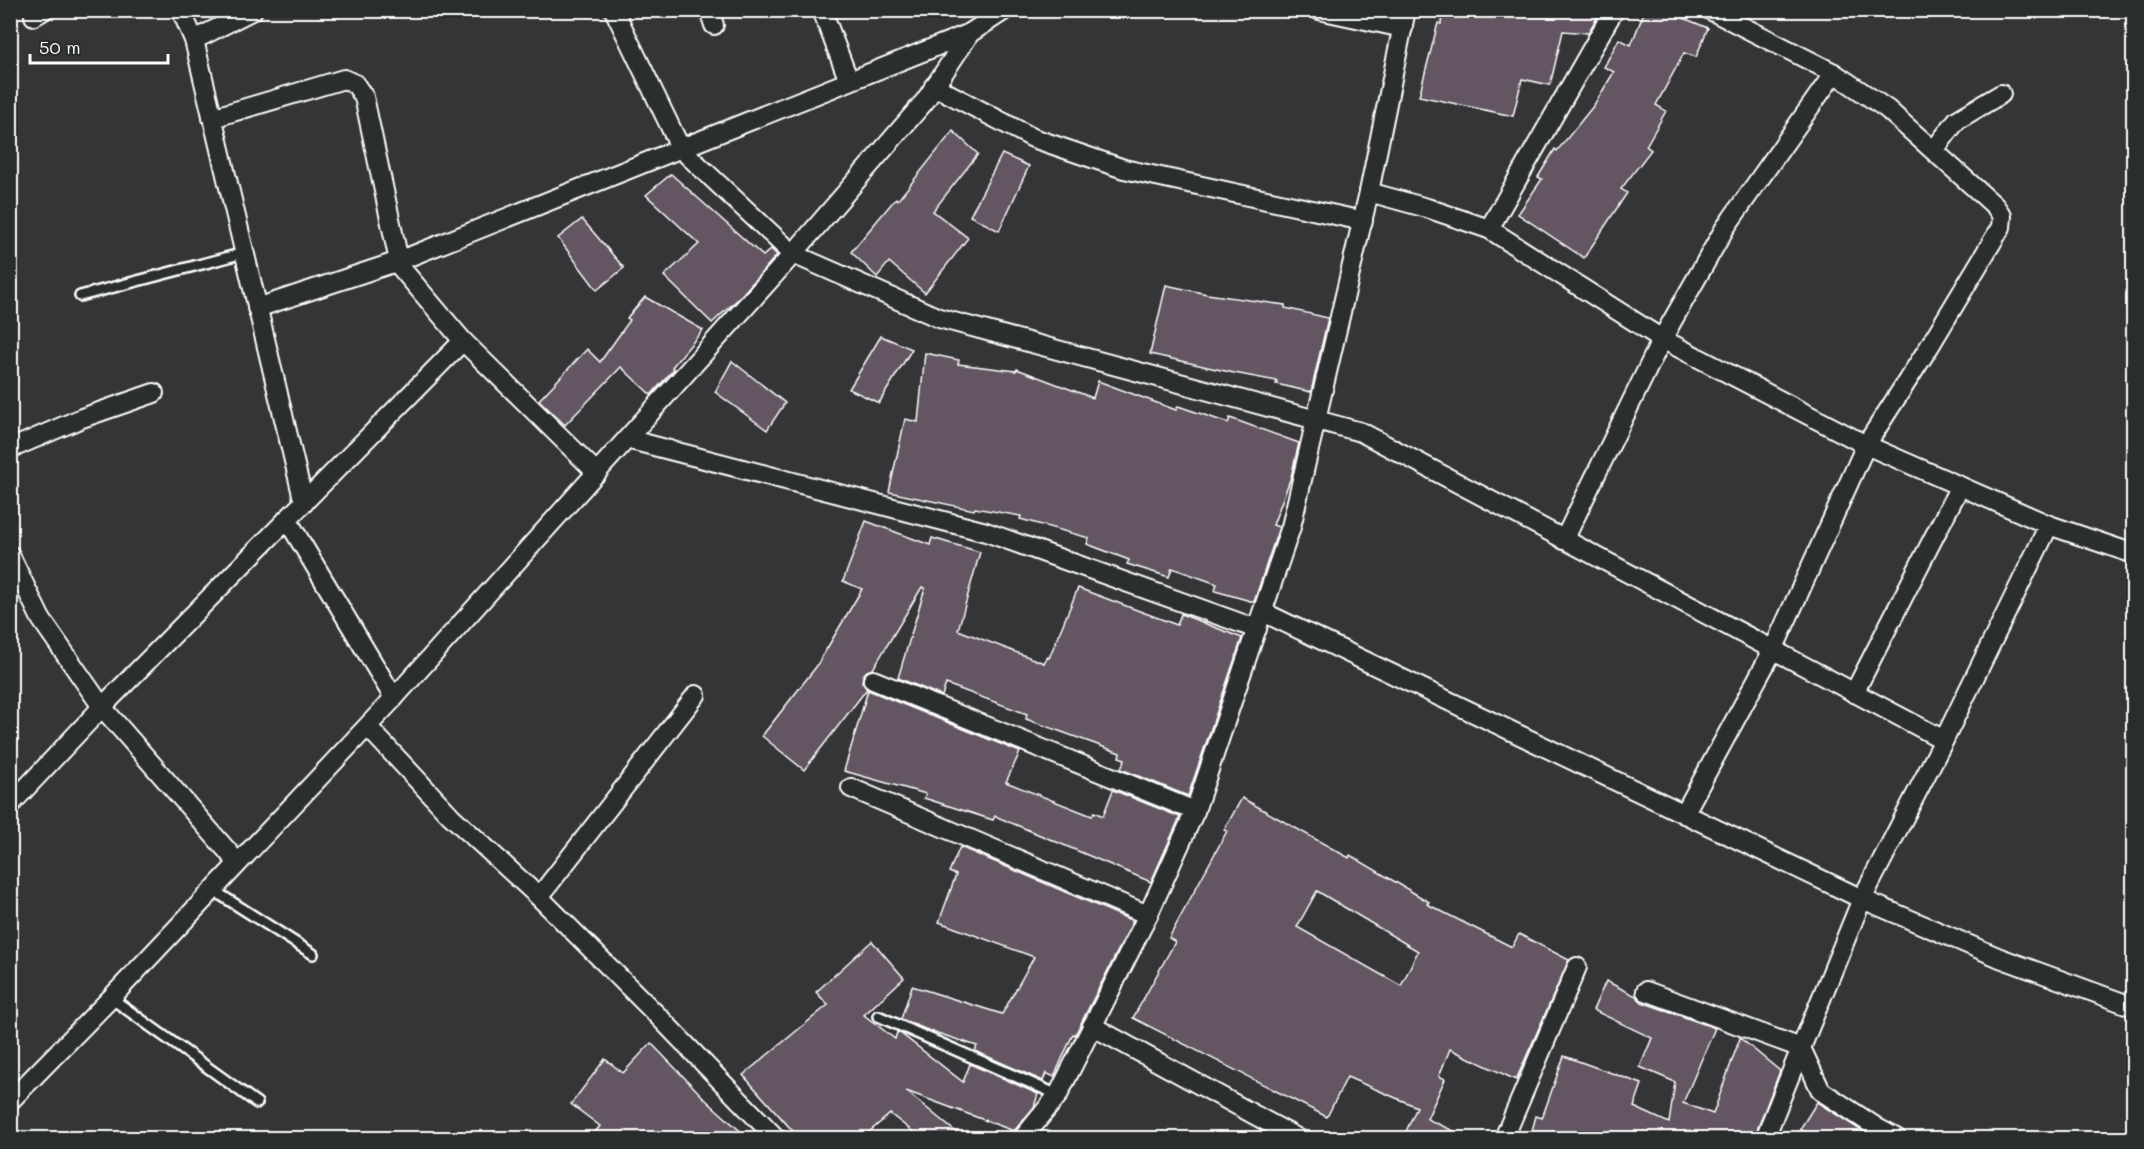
<svg xmlns="http://www.w3.org/2000/svg" width="2144" height="1149" font-family="Mali,sans-serif">
  <style>
    .building { fill: #635662; stroke: #fff; stroke-width: 1.5; fill-rule: evenodd }
    .lines { fill: none; stroke-linecap: round; stroke-linejoin: round }
    .lane-casing { stroke: #fff; stroke-width: 14 }
    .street-casing { stroke: #fff; stroke-width: 22 }
    .lane { stroke: #2a2d2e; stroke-width: 9 }
    .street { stroke: #2a2d2e; stroke-width: 18 }
  </style>
  <rect width="100%" height="100%" fill="#353538"/>
  <filter id="ink" filterUnits="userSpaceOnUse"><feTurbulence type="fractalNoise" baseFrequency=".0167" numOctaves="2"/><feDisplacementMap in="SourceGraphic" scale="12" xChannelSelector="R" yChannelSelector="G"/><feConvolveMatrix kernelMatrix="1 2 1 2 8 2 1 2 1" color-interpolation-filters="sRGB"/></filter>
  <g filter="url(#ink)">
    <g class="building">
      <polygon points="1443,10 1601,10 1588,33 1563,31 1550,85 1522,79 1513,116 1419,96 1438,23 1441,24"/>
      <polygon points="1645,10 1664,10 1708,28 1696,57 1684,53 1656,105 1666,111 1646,146 1651,150 1621,189 1627,193 1584,258 1518,214 1542,179 1538,177 1555,149 1557,151 1594,105 1614,72 1604,67 1619,39 1631,45"/>
      <polygon points="953,131 978,154 933,211 968,238 925,293 889,262 877,277 851,252 896,198 898,200"/>
      <polygon points="1002,154 1029,166 999,231 970,216"/>
      <polygon points="671,174 763,256 771,249 777,255 738,299 712,323 664,276 699,244 646,195"/>
      <polygon points="582,219 624,268 597,290 558,238"/>
      <polygon points="1166,285 1207,294 1285,305 1285,308 1328,318 1311,392 1276,384 1277,381 1234,373 1150,354"/>
      <polygon points="645,297 703,330 672,367 674,369 651,395 621,367 565,425 539,400 587,349 600,362 630,320 627,318"/>
      <polygon points="881,336 912,349 879,403 849,389"/>
      <polygon points="925,353 959,360 958,364 1016,371 1017,369 1093,398 1098,381 1176,410 1178,406 1228,423 1230,418 1299,443 1291,477 1273,525 1279,527 1254,602 1215,591 1217,584 1172,568 1169,577 1127,564 1129,560 1087,544 1089,538 1020,519 1021,516 975,508 974,510 889,492 905,419 918,422"/>
      <polygon points="732,361 785,403 767,430 715,392"/>
      <polygon points="866,521 930,545 932,538 980,552 958,630 1044,663 1047,657 1049,658 1078,588 1177,625 1181,614 1242,638 1188,796 1121,769 1125,759 1119,757 1120,753 1026,719 1027,714 946,684 942,696 898,678 925,588 922,587 873,669 867,671 863,675 862,682 867,689 804,770 762,736 816,667 862,589 843,581"/>
      <polygon points="868,690 1020,752 1006,782 1092,816 1094,812 1103,816 1113,790 1180,817 1151,882 995,816 993,820 924,798 926,794 844,771"/>
      <path d="M1242 798 1349 858 1350 855 1429 902 1427 904 1512 947 1519 934 1569 960 1516 1080 1450 1049 1439 1076 1445 1079 1427 1119 1469 1138H1403L1417 1107 1347 1077 1327 1117 1133 1018 1175 942 1169 938 1227 831 1224 830ZM1317 891 1418 951 1401 986 1297 927Z"/>
      <polygon points="960,847 1133,921 1075,1035 1073,1034 1054,1077 1046,1073 1043,1081 975,1051 977,1046 925,1029 901,1019 912,986 1002,1014 1034,957 939,922 956,875 949,872"/>
      <polygon points="872,941 904,978 864,1015 895,1039 897,1032 900,1033 963,1082 970,1064 1038,1094 1034,1107 1014,1131 906,1091 963,1138 921,1138 890,1114 862,1138 799,1138 743,1075 828,1005 816,992"/>
      <polygon points="1606,981 1636,996 1642,1002 1715,1028 1683,1103 1713,1114 1740,1038 1780,1071 1754,1138 1530,1138 1536,1116 1542,1118 1564,1056 1642,1084 1634,1107 1669,1123 1675,1082 1640,1067 1652,1038 1593,1010"/>
      <polygon points="651,1043 707,1101 748,1138 590,1138 600,1126 571,1104 605,1059 623,1073"/>
      <polygon points="1817,1102 1873,1138 1815,1138 1800,1129"/>
    </g>
    <g class="lines">
      <defs>
        <g id="lane">
          <polyline points="80,296 244,253"/>
          <polyline points="213,890 313,954"/>
          <polyline points="111,998 257,1103"/>
          <polyline points="878,1016 1058,1095"/>
        </g>
        <g id="street">
          <polyline points="181,10 194,40 304,503"/>
          <polyline points="614,10 681,149 793,254 939,318 1361,432 1944,740"/>
          <polyline points="709,10 714,25"/>
          <polyline points="822,10 849,81"/>
          <polyline points="1319,10 1403,28"/>
          <polyline points="1406,10 1369,192 1427,208 1489,229 1662,339 1866,445 2049,525 2134,554"/>
          <polyline points="34,16 44,10"/>
          <polyline points="194,40 253,10"/>
          <polyline points="934,86 1033,138 1124,169 1363,221"/>
          <polyline points="212,118 344,79 355,84 364,97 399,261"/>
          <polyline points="1934,150 1957,120 2001,94"/>
          <polyline points="1489,229 1614,10"/>
          <polyline points="396,262 463,341 597,473"/>
          <polyline points="257,308 396,262 970,33"/>
          <polyline points="627,439 986,532 1257,629"/>
          <polyline points="10,449 82,418 154,393"/>
          <polyline points="287,519 394,698"/>
          <polyline points="1564,540 1662,339 1725,228 1834,73 1710,10"/>
          <polyline points="10,555 41,619 102,707 238,863"/>
          <polyline points="1263,612 1862,899 2000,958 2134,1007"/>
          <polyline points="873,680 1195,811"/>
          <polyline points="1854,693 1960,486"/>
          <polyline points="368,727 451,816 539,897 661,1019 776,1138"/>
          <polyline points="851,788 1148,915"/>
          <polyline points="10,805 102,707 463,341"/>
          <polyline points="1684,814 1773,650 1866,445 1929,347 2001,227 2002,216 1995,206 1887,109 1834,73"/>
          <polyline points="539,897 696,695"/>
          <polyline points="1646,991 1801,1048 1765,1138"/>
          <polyline points="1092,1026 1297,1138"/>
          <polyline points="10,1101 111,998 394,698 793,254 925,101 970,33 1005,10"/>
          <polyline points="1023,1138 1058,1095 1148,915 1195,811 1291,527 1369,192"/>
          <polyline points="1504,1138 1577,967"/>
          <polyline points="1896,1138 1879,1129 1821,1091 1801,1048 1862,899 1944,740 2049,525"/>
        </g>
      </defs>
      <use href="#lane" class="lane-casing"/>
      <use href="#street" class="street-casing"/>
      <use href="#lane" class="lane"/>
      <use href="#street" class="street"/>
    </g>
  </g>
  <rect width="2144" height="1149" fill="none" stroke="#2a2d2e" stroke-width="36"/>
  <rect x="18" y="18" width="2108" height="1113" fill="none" stroke="#fff" stroke-width="2" filter="url(#ink)"/>
  <path d="M30 54v9h138v-9" fill="none" stroke="#ffffff" stroke-width="3"/>
  <text x="39" y="54" font-size="18" fill="#ffffff" stroke="#2a2d2e" stroke-width="4.5" paint-order="stroke">50 m</text>
</svg>
